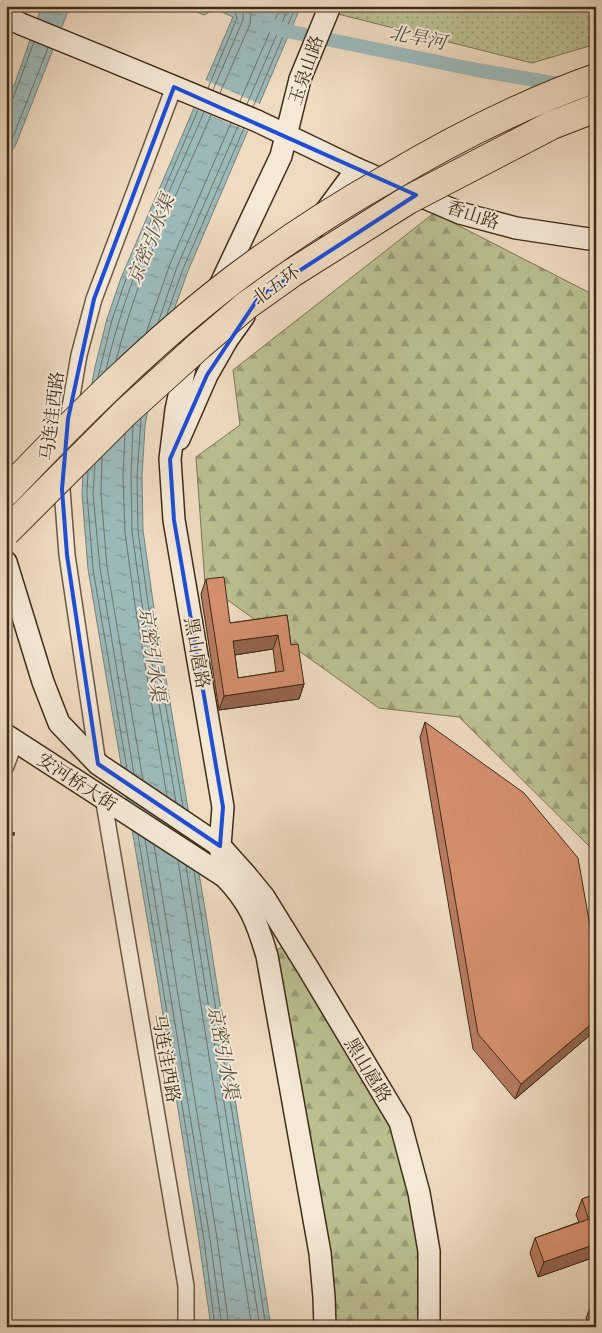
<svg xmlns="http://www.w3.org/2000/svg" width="602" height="1333" font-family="'Libre Caslon Text','Noto Serif SC',serif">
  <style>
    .forest { fill: url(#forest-firs); stroke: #7c7654 }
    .park { fill: url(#park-dots); stroke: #7c7654 }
    .water { fill: url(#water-ripples); stroke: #768179 }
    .pier { fill: #eedbc1 }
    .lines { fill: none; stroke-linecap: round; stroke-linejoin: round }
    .shore { stroke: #6d7369; stroke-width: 1 }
    .canal { stroke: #9cb9ba; stroke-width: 14 }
    .street-casing { stroke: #6a5842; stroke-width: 18 }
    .secondary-casing { stroke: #3e2d18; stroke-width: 24 }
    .street { stroke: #f4e8d7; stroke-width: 15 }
    .secondary { stroke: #f4e8d7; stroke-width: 21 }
    .rail { stroke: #3e2d18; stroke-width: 4; stroke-dasharray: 9 9; stroke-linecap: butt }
    .secondary-bridge-casing { stroke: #3e2d18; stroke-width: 24; stroke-linecap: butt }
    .highway-bridge-casing { stroke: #3e2d18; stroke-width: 30; stroke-linecap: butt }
    .secondary-bridge { stroke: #f4e8d7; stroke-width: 21 }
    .highway-bridge { stroke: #eedbc1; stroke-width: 28 }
    .wall { fill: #b77b5f; stroke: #3e2d18; fill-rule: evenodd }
    .shaded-wall { fill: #95644d; stroke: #3e2d18 }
    .building { fill: #d58f6e; stroke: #3e2d18; fill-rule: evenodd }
    .marked { fill: none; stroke: #1d4ed8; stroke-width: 4; stroke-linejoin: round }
    .labels { text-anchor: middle; stroke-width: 4; stroke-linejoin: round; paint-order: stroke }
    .street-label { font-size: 18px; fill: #3e2d18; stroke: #f4e8d7 }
    .water-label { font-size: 19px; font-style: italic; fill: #565040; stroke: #f4e8d7 }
  </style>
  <defs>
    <pattern id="forest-firs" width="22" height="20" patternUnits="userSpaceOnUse" patternTransform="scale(1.25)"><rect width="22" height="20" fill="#bbc091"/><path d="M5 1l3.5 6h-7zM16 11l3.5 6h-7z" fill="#999c75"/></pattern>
    <pattern id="park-dots" width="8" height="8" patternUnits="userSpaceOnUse" patternTransform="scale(1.25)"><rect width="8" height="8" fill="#bbc091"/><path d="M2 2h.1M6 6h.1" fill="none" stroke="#999c75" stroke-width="1.8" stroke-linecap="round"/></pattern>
    <pattern id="water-ripples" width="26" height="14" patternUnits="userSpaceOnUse" patternTransform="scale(1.25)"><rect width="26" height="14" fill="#9cb9ba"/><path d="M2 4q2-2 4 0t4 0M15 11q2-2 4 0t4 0" fill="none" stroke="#819796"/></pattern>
  </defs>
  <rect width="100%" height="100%" fill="#eedbc1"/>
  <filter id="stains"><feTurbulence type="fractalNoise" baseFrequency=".004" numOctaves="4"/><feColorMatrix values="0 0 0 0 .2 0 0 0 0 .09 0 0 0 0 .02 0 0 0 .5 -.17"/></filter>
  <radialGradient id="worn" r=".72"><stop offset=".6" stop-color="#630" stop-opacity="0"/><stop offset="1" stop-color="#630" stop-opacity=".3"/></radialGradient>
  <g class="forest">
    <polygon points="434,213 596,296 596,862 593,850 459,717 379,708 205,584 196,457 240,425 233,370"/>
    <polygon points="283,947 382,1109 396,1137 416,1212 424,1327 332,1327 274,951"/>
  </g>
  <polygon class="park" points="341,6 596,6 596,44 532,63 338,14"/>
  <g class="water">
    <polygon points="42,6 70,6 16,144 6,161 6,102 15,83"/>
    <polygon points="181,6 301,6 188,271 157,357 145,426 142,477 143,530 153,602 205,909 271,1327 211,1327 199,1241 157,977 88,569 82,494 85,421 95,367 107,319 121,278 233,17 215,9 204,15"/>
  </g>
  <polygon class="pier" points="203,79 262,105 250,132 191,107"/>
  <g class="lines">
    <g class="shore">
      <polyline points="208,88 237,18 235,12 221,6"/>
      <polyline points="213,90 243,20 243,13 238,6"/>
      <polyline points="220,93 250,24 251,14 248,6"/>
      <polyline points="240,101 281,6"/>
      <polyline points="6,102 11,101 13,98 34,42"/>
      <polyline points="247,104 289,6"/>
      <polyline points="253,107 296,6"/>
      <polyline points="6,150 11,142 48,48"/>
      <polyline points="167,314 183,269 244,128"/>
      <polyline points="158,323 177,267 238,126"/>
      <polyline points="146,333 170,264 231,123"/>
      <path d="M116 361C137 275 176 196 211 115"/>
      <path d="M106 370C126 280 168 196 204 112"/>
      <polyline points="98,377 112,320 126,279 198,110"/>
      <polyline points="141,419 137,476 138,531 148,603 183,807"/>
      <polyline points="133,426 131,476 132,532 142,604 176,802"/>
      <polyline points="125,434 123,476 125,533 135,605 167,796"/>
      <polyline points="102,457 101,494 107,567 143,780"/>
      <polyline points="95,465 93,494 100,568 134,774"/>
      <polyline points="88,471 87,494 93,569 127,769"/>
      <polyline points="138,835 204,1240 215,1327"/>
      <polyline points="145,839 210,1239 222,1327"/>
      <polyline points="154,845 217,1238 229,1327"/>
      <polyline points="178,861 252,1327"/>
      <polyline points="186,866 260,1327"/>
      <polyline points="194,871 266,1327"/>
    </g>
    <polyline class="canal" points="273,26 282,30 477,70 565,85"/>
    <defs>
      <g id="street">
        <polyline points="98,764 67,555 62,489 68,419 79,355 94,299 174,87"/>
        <polyline points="6,766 15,742"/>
        <polyline points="103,797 186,1286 186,1327"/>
      </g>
      <g id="secondary">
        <polyline points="6,17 21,24"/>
        <polyline points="107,59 257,121 357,169 460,213 516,228 596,240"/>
        <polyline points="273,280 295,253 357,169"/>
        <polyline points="179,439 207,375 227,340 244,316"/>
        <polyline points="6,562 43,682 59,723 98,764 220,846 246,875 264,897 308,968 400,1122 419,1193 429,1251 429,1327"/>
        <path d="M6 735 225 877C250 903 257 922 267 956L320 1253 324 1297 325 1327"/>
        <polyline points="225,877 220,846 223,807 174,520 170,459 176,410 188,353 281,156 300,79 330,6"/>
      </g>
    </defs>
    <use href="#street" class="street-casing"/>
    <use href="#secondary" class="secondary-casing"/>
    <use href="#street" class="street"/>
    <use href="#secondary" class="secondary"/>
    <polyline class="rail" points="6,871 13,832"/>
    <defs>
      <polyline id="secondary-bridge" points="21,24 107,59"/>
      <g id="highway-bridge">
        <path d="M6 492C77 417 151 343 233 280 282 243 332 210 385 180 452 140 522 104 596 78"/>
        <polyline points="6,532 126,412 200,345 247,305 292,273 408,200 552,125 596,108"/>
      </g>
    </defs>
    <use href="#secondary-bridge" class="secondary-bridge-casing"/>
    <use href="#highway-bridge" class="highway-bridge-casing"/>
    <use href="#secondary-bridge" class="secondary-bridge"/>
    <use href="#highway-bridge" class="highway-bridge"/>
  </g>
  <g class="wall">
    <path d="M206 579 230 623 287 615 291 645 304 684 299 699 219 710 201 594ZM273 649 276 672 238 678 235 655Z"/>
    <polygon points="425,722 596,960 596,1030 515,1099 473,1049 420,737"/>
    <polygon points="596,1194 596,1235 594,1235 592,1258 538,1277 530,1253 535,1238 579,1222 576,1215 582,1199"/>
    <polygon points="596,1302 596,1327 589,1327 586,1318 592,1303"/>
  </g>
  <g class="shaded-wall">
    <polygon points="278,635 273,649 227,656 233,641"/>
    <polygon points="304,684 299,699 219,710 224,696"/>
    <polygon points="596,1020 596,1030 515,1099 521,1084"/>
    <polygon points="596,1222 596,1235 585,1239 590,1224"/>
    <polygon points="596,1244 596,1247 592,1258 538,1277 544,1262"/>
  </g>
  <g class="building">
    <path d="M224 577 230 623 287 615 291 645 298 644 304 684 224 696 206 579ZM278 635 284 671 238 678 233 641Z"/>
    <polygon points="425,722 524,793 578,858 596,960 596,1020 521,1084 478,1034"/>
    <polygon points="596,1194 596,1222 590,1224 582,1199"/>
    <polygon points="589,1219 596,1239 596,1244 544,1262 535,1238"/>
    <polygon points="596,1302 596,1315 592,1303"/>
  </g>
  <path class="marked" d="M174 87 416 195 259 297 207 375 170 459 174 520 223 807 220 846 98 764 67 555 62 489 68 419 94 299Z"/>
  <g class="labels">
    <g class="street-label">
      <text transform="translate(306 70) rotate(-71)" y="6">玉泉山路</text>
      <text transform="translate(473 215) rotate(18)" y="6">香山路</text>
      <text transform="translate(276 285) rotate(-36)" y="6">北五环</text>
      <text transform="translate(52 416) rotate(-83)" y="6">马连洼西路</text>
      <text transform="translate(197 653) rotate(80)" y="6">黑山扈路</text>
      <text transform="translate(77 782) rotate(33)" y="6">安河桥大街</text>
      <text transform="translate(166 1058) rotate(80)" y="6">马连洼西路</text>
      <text transform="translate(368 1070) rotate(59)" y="6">黑山扈路</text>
    </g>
    <g class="water-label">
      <text transform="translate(418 37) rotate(11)" y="7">北旱河</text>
      <text transform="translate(150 239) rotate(-68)" y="7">京密引水渠</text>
      <text transform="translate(153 654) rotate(82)" y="7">京密引水渠</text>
      <text transform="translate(224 1052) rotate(79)" y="7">京密引水渠</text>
    </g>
  </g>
  <rect width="602" height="1333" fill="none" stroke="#eedbc1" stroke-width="25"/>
  <rect x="8" y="8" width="587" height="1318" fill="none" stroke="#3e2d18" stroke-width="2.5"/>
  <rect x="12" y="12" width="577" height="1308" fill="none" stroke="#3e2d18"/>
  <rect width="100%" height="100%" filter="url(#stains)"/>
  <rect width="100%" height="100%" fill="url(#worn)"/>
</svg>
